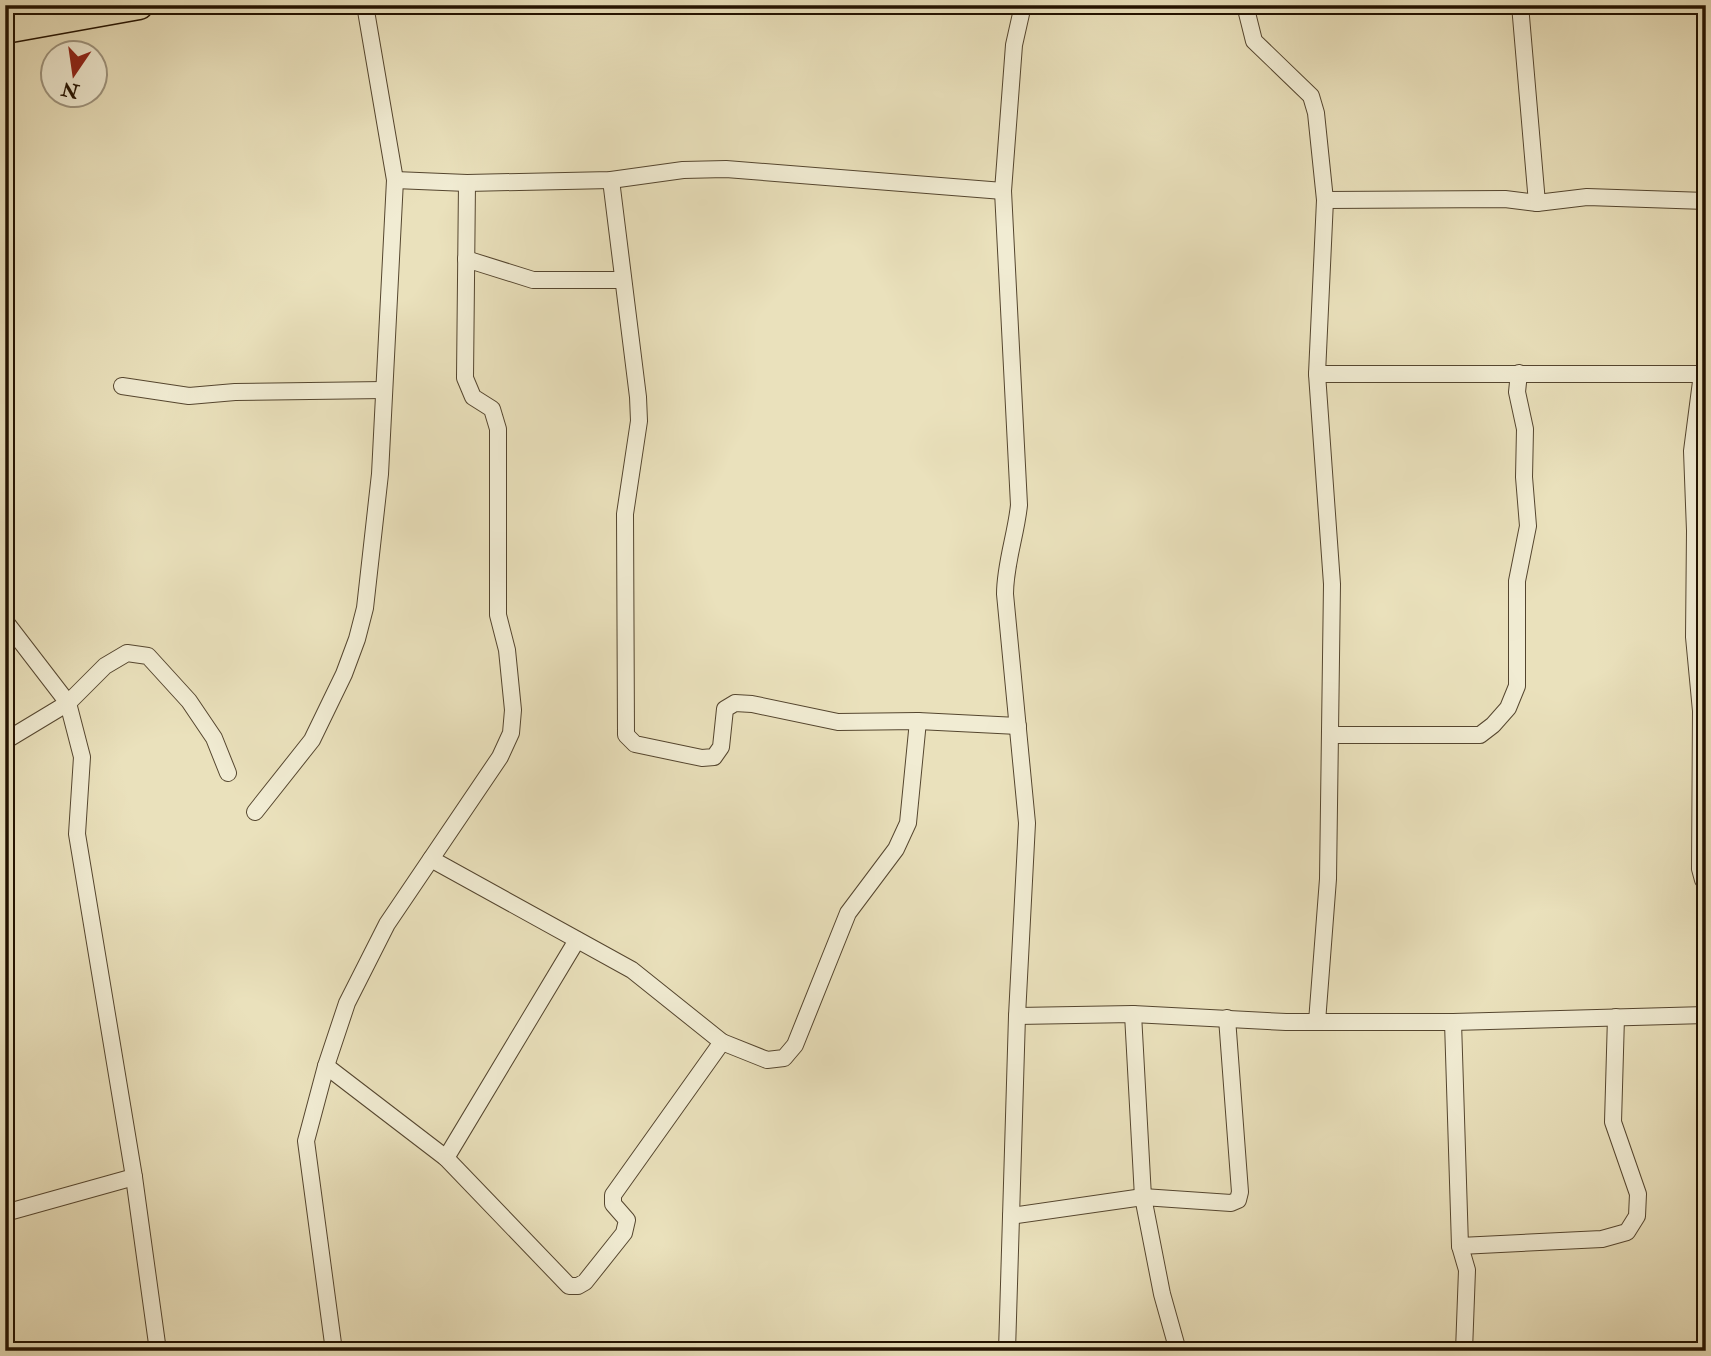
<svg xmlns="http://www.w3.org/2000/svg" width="1711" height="1356" font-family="'IM FELL Double Pica',serif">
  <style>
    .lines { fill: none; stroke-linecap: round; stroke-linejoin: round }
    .street-casing { stroke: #55462f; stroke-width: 18 }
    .highway-casing { stroke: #231200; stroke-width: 31 }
    .street { stroke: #f1ecd3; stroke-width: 16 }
    .highway { stroke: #eae1bc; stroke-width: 28 }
  </style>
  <rect width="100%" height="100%" fill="#eae1bc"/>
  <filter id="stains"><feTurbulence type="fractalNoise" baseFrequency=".00286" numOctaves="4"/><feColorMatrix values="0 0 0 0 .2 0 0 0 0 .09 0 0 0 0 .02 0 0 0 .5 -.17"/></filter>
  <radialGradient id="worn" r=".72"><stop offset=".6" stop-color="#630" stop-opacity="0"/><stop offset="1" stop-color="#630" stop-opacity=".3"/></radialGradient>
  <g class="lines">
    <defs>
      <g id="street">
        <polyline points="1245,5 1254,41 1311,96 1316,113 1325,200 1317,374 1332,584 1328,879 1317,1022"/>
        <polyline points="1520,5 1537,203"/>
        <polyline points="395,180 467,183 611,180 683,170 726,169 1003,191"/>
        <polyline points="611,180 638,397 639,421 625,514 626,735 635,744 702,758 714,757 721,747 725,709 735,703 752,704 838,722 918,721 1018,726"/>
        <polyline points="1325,200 1505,199 1537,203 1587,197 1706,201"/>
        <polyline points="466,259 533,280 623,280"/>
        <polyline points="1317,374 1706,374"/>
        <polyline points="1702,374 1692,451 1695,531 1694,637 1701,711 1700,869 1703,880 1706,881"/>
        <polyline points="122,386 189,396 235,392 384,390"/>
        <polyline points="5,621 68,703 82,757 77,834 134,1177 158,1351"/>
        <polyline points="1330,735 1480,735 1493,725 1508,708 1517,686 1517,581 1528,526 1524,477 1525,429 1517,392 1519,373"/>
        <polyline points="5,741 68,703 105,666 127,653 148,656 189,701 214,738 228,773"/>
        <polyline points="255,812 312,740 344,674 357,639 365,608 380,474 395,180 365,5"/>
        <polyline points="431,859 632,970 722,1042 767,1060 784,1058 795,1045 848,913 896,849 908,823 918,721"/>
        <polyline points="1133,1014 1143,1197 1162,1294 1178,1351"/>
        <polyline points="1017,1016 1133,1014 1286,1022 1453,1022 1706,1015"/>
        <polyline points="1453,1022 1460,1246 1467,1270 1464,1351"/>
        <polyline points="326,1066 446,1158 569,1286 578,1286 585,1282 624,1233 627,1220 613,1204 613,1195 722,1042"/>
        <polyline points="446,1158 577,940"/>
        <polyline points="5,1213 134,1177"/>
        <polyline points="1011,1216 1143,1197 1231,1203 1238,1200 1240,1192 1227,1018"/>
        <polyline points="1460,1246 1602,1239 1627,1232 1637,1216 1638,1194 1613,1122 1616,1017"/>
        <polyline points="334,1351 306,1141 326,1066 347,1003 387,924 500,757 511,733 513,710 507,650 498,615 498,429 492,409 473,397 465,378 467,183"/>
        <path d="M1007 1351 1017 1016 1027 823 1005 594C1005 564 1016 535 1019 505L1003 191 1014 45 1023 5"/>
      </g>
      <polyline id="highway" points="5,29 139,5"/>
    </defs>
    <use href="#street" class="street-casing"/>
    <use href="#highway" class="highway-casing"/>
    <use href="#street" class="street"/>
    <use href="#highway" class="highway"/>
  </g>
  <rect width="1711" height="1356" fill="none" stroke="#eae1bc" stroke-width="28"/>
  <rect x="7" y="7" width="1697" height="1342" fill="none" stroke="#231200" stroke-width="3.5"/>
  <rect x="14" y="14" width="1683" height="1328" fill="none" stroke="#231200" stroke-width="2"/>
  <g transform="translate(74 74) rotate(193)"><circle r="33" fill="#f1ecd3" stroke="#9f957f" stroke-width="2"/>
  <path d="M0-5L12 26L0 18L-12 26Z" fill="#8f2418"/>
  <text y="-10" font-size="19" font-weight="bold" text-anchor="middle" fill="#231200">N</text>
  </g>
  <rect width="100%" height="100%" filter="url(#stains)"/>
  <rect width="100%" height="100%" fill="url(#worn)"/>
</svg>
